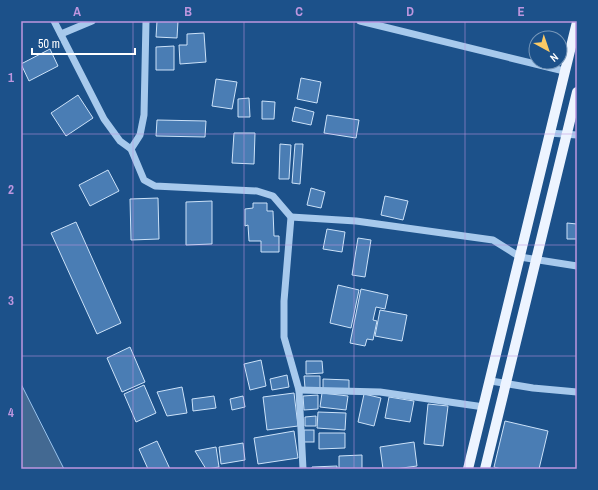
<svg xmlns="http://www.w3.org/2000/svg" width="598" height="490" font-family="'Archivo Narrow',sans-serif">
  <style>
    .water { fill: #436992; stroke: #9ac4ee }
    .building { fill: #4a7db4; stroke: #cce2f9 }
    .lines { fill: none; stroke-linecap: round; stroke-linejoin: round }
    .minor { stroke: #a7c9ec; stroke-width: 7 }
    .major { stroke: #edf4ff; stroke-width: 10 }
    .grid { fill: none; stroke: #bd96df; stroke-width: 1; stroke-opacity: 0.55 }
    .neatline { fill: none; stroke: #bd96df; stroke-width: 1.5 }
    .grid-label { font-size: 13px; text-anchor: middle; font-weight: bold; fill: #bd96df }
  </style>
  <rect width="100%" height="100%" fill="#1c518a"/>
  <polygon class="water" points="21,384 64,469 21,469"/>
  <g class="building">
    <polygon points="157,21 178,21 177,38 156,37"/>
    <polygon points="204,33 206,62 180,64 179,45 187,45 187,34"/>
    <polygon points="174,46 174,70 156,70 156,47"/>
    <polygon points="50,49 58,66 29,81 21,64"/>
    <polygon points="301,78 321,82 317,103 297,99"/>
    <polygon points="216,79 237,82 232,109 212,106"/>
    <polygon points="78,95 93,118 66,136 51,113"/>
    <polygon points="249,98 250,117 238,117 238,99"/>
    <polygon points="262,101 275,102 274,119 262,119"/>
    <polygon points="295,107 314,112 311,125 292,121"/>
    <polygon points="327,115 359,120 356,138 324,133"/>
    <polygon points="157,120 206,121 205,137 156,136"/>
    <polygon points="234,133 255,133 254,164 232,163"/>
    <polygon points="280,144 291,145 289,179 279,179"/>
    <polygon points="295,144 303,144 300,184 292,183"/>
    <polygon points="108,170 119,191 90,206 79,185"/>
    <polygon points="311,188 325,192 321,208 307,205"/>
    <polygon points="385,196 408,201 403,220 381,215"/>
    <polygon points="158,198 159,239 131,240 130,199"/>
    <polygon points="212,201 212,244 186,245 186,202"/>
    <polygon points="253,203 267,203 267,211 273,211 274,236 279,236 279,252 261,252 261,241 249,241 248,225 245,226 245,209 253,208"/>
    <polygon points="76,222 121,323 97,334 51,233"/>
    <polygon points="567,223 577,224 577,239 567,239"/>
    <polygon points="327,229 345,232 342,252 323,249"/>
    <polygon points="358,238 371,240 365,277 352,275"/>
    <polygon points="338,285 359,290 351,328 330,323"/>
    <polygon points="361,289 388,295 385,309 376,307 373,320 377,321 373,340 367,339 365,346 350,343"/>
    <polygon points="380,310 407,315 402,341 375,336"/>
    <polygon points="130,347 145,382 122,392 107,358"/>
    <polygon points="261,360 266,386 250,390 244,364"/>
    <polygon points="306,361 322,361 323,373 306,374"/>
    <polygon points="287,375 289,387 272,390 270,379"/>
    <polygon points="304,376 320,376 320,388 305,388"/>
    <polygon points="323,379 349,380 349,391 323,389"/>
    <polygon points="144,385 156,413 136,422 124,394"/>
    <polygon points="182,387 187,413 167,416 157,392"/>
    <polygon points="294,393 298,426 267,430 263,397"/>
    <polygon points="322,393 348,396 346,410 320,407"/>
    <polygon points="364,394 381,398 374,426 358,422"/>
    <polygon points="318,395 318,409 304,410 303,396"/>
    <polygon points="214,396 216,408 193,411 192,399"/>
    <polygon points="243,396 245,407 232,410 230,399"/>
    <polygon points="389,397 414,401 410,422 385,418"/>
    <polygon points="428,404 448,406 443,446 424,444"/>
    <polygon points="318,412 346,413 345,430 317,428"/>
    <polygon points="316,416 316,426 305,426 305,417"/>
    <polygon points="505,421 548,431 539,469 501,469 494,467"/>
    <rect x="304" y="430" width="10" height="12"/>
    <polygon points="294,431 298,458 258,464 254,438"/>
    <polygon points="319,433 345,433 345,448 319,449"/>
    <polygon points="157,441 170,469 148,469 139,449"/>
    <polygon points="414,442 417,466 395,469 383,469 380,447"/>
    <polygon points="243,443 245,460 221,464 219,447"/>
    <polygon points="216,447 219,467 206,469 195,451"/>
    <polygon points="362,455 362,469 339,469 339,456"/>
    <polygon points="337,466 337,469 312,469 312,467"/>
  </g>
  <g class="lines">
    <g class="minor">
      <polyline points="54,21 104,119 120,141 131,149 144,180 155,186 257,191 273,196 291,217 284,301 284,337 299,390 303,469"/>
      <polyline points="360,21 564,71"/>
      <polyline points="61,34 92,21"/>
      <polyline points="549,133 577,135"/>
      <polyline points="131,149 140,135 144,115 146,21"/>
      <polyline points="291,217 356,221 493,240 520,257 577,266"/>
      <polyline points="491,381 533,388 577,392"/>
      <polyline points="299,390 380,392 484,407"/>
    </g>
    <g class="major">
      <polyline points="468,469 577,22"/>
      <polyline points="485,469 577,92"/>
    </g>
  </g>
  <path class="grid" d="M133 21V469M244 21V469M354 21V469M465 21V469M21 134H577M21 245H577M21 356H577"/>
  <rect width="598" height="490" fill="none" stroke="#1c518a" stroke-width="44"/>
  <g transform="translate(548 50) rotate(140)"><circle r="19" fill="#1c518a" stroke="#7797b9"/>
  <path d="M0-3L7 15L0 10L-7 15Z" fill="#fcca65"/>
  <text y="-6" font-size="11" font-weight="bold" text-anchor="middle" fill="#ffffff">N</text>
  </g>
  <path d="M32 48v6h103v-6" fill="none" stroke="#ffffff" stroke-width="2"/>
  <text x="38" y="48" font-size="12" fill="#ffffff" stroke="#1c518a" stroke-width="3" paint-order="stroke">50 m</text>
  <rect x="22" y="22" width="554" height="446" class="neatline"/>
  <g class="grid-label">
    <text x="77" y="16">A</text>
    <text x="188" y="16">B</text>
    <text x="299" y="16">C</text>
    <text x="410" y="16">D</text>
    <text x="521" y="16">E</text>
    <text x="11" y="82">1</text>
    <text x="11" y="194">2</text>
    <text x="11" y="305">3</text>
    <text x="11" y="417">4</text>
  </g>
</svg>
